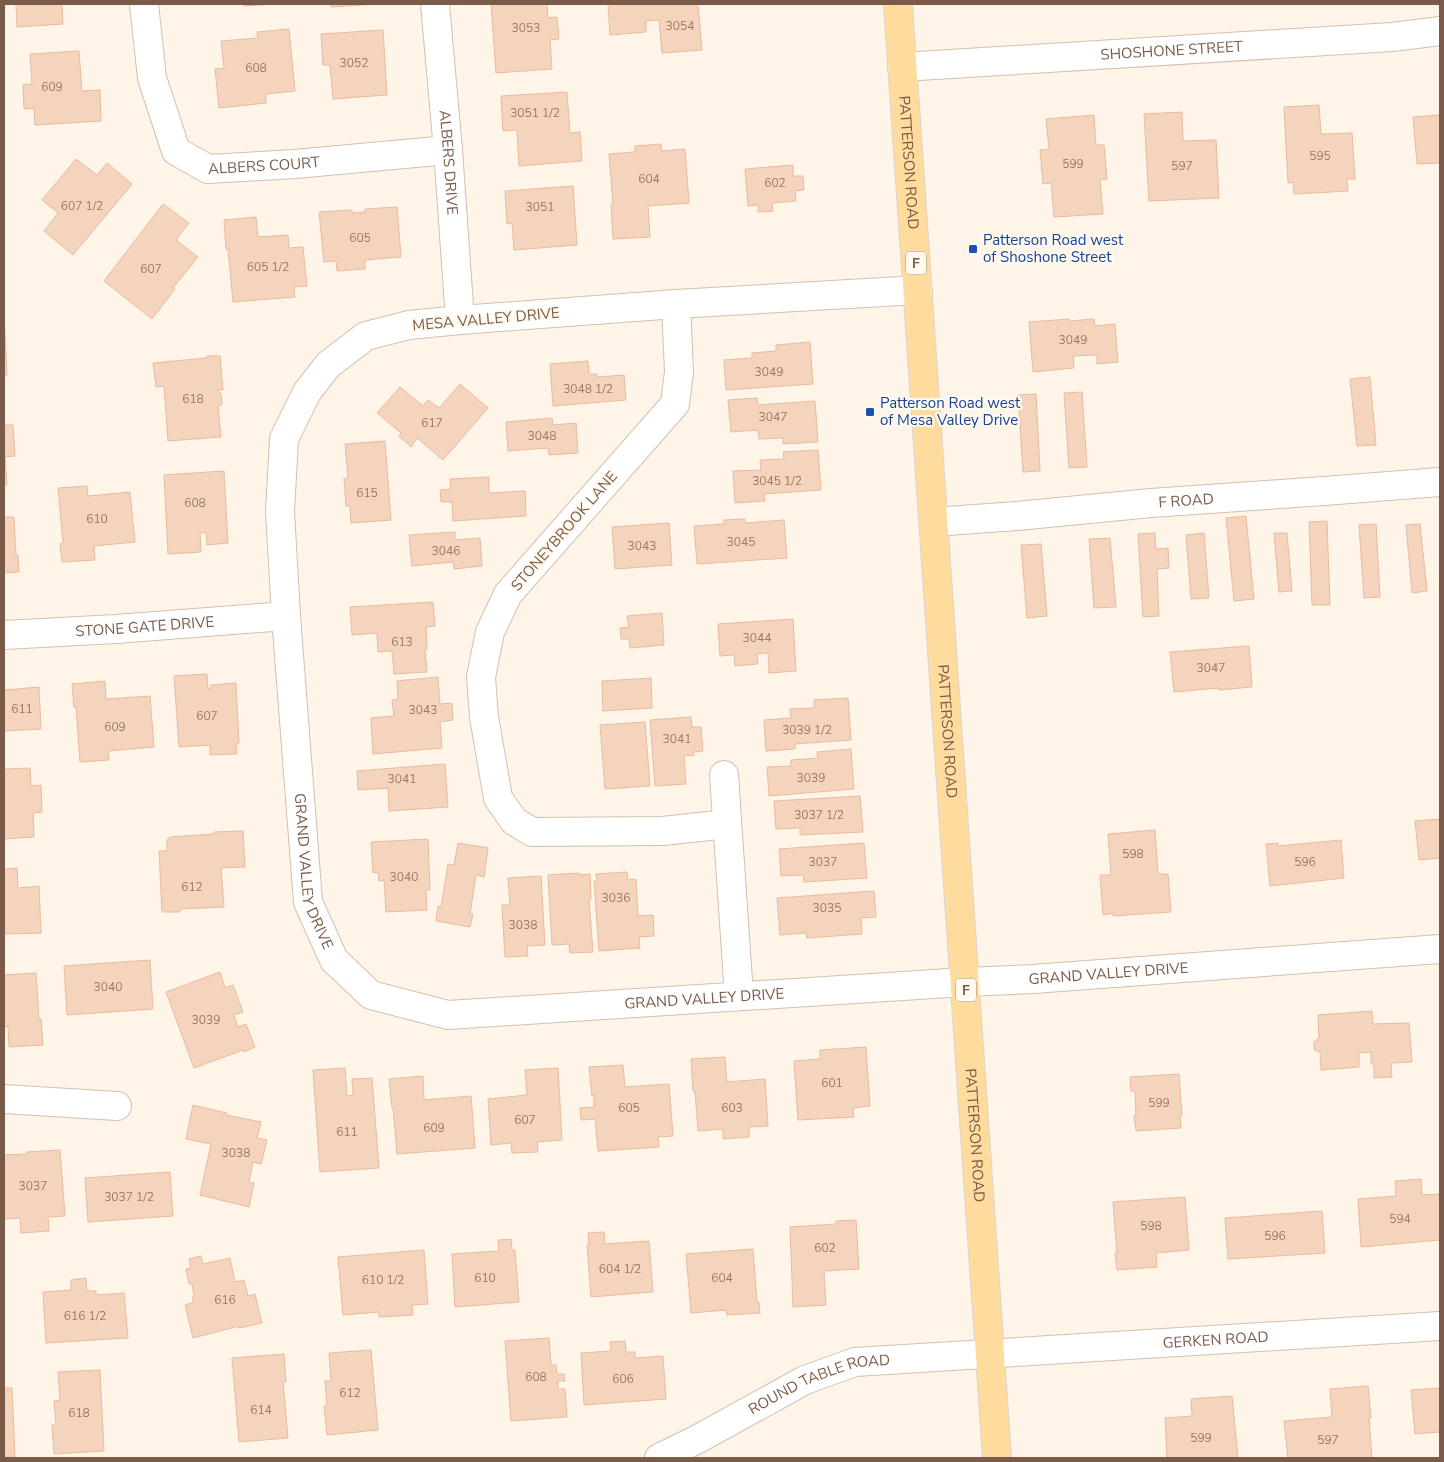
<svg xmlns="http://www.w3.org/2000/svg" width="1444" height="1462" font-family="'Nunito Sans',sans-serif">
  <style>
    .building { fill: #f5d4be; stroke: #e9bb9d }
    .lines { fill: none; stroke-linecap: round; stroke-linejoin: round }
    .minor-casing { stroke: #d4bfaf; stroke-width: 30 }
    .major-casing { stroke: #dcd4d0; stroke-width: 30 }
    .minor { stroke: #fff; stroke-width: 28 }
    .major { stroke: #ffdb9e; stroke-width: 28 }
    .transit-dot { fill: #1a4fb4; stroke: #fff9f0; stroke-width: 2 }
    .labels { text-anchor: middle; stroke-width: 4.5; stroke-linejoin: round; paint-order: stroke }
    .number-label { font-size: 12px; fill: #997967 }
    .shield { fill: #fff9f0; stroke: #a28a7c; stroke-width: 1 }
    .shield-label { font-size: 14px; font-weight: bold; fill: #7a5b4a }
    .street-label { font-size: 15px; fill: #7a5b4a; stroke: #fff9f0 }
    .transit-label { font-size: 15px; fill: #164399; stroke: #fff9f0; text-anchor: start }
  </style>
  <rect width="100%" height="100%" fill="#fef5e8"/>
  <g class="building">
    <polygon points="16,4 62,4 63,24 17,27"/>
    <polygon points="243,4 280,4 244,6"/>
    <polygon points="331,4 377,4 331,7"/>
    <polygon points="491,4 547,4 548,18 557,17 559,39 550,40 552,69 496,73"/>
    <polygon points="608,4 703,4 698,4 702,50 662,53 659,20 646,21 646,32 610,35"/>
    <polygon points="289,29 295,91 266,94 266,103 219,108 215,69 224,68 221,41 258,38 257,32"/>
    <polygon points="383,30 387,95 333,99 330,65 323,65 321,34"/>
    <polygon points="79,51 82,91 100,90 101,121 35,125 34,108 24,109 23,85 32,84 30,54"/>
    <polygon points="567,92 570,133 580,132 582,161 519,166 517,130 503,131 501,96"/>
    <polygon points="1319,105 1321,134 1352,133 1355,179 1347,179 1348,191 1294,194 1293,182 1288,183 1284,107"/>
    <polygon points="1182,112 1183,141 1216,140 1219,198 1149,201 1144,114"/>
    <polygon points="1094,115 1096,145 1104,145 1107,179 1100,180 1103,214 1054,217 1051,183 1043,184 1040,150 1049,149 1046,119"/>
    <polygon points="1440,115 1440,163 1417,164 1413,117"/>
    <polygon points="661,144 662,151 685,149 689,203 648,206 650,237 613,239 611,205 613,204 609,154 635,152 635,146"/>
    <polygon points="76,159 97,175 107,163 132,184 73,255 44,231 58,213 42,200"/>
    <polygon points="793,165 793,176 803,176 804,190 795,191 796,201 772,203 773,211 758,212 758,205 748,206 745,169"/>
    <polygon points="573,186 577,245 514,250 512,223 507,224 505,191"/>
    <polygon points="163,204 189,223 176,240 198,257 173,288 175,289 152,319 104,281"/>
    <polygon points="397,207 401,257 365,260 365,269 337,271 336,261 324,262 319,212 352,210 352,213 365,212 365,209"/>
    <polygon points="256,217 258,237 288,235 289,248 303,247 307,286 294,287 295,297 233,302 228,249 226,249 224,220"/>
    <polygon points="4,313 7,375 4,376"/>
    <polygon points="1069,319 1070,321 1094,319 1095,326 1115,324 1118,362 1097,364 1097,355 1073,356 1074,368 1033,372 1029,322"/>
    <polygon points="810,342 813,384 726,390 724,360 752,358 752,353 776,351 776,345"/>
    <polygon points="207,356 220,356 223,390 217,390 221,394 222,404 218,407 221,437 168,441 164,386 156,387 153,363 207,358"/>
    <polygon points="588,361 589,374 597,374 597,377 624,375 626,400 553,406 550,364"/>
    <polygon points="1370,377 1376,445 1357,446 1350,379"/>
    <polygon points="460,384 488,408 443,460 417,438 411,447 399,436 401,433 377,413 400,387 423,406 428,400 439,408"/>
    <polygon points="1082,392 1087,467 1069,468 1064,393"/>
    <polygon points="1036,394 1040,471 1023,472 1018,395"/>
    <polygon points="757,398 758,405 815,401 818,442 783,444 783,438 759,439 758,430 731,432 728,400"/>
    <polygon points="552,418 553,425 576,423 578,453 549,455 548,448 508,451 506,422"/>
    <polygon points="4,425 13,425 15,456 5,457 7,485 4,485"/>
    <polygon points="385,441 391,520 351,523 350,506 346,506 344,479 348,478 345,444"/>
    <polygon points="818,450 821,490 764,494 765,501 735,503 733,471 761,470 760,460 784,459 783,452"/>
    <polygon points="224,471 228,543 207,545 206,532 200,533 201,552 168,554 164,475"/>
    <polygon points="489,477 489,493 525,491 526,516 453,521 452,502 441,502 440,490 451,489 450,479"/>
    <polygon points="87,486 88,496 130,492 135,542 94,546 95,560 62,562 60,544 63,543 58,488"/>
    <polygon points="1246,516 1254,599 1234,601 1226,518"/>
    <polygon points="4,517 14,517 16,555 18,555 19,572 4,573"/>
    <polygon points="745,519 745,523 784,520 787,558 697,564 694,526 724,524 724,520"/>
    <polygon points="1327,521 1330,605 1312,605 1309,522"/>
    <polygon points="669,523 672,565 615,569 612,527"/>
    <polygon points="1376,524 1380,597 1364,598 1359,525"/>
    <polygon points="1420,524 1427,591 1412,593 1406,525"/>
    <polygon points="455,532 455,540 480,538 482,566 454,569 453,562 412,566 409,535"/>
    <polygon points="1155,533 1156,549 1168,548 1169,568 1157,569 1159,616 1143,617 1138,534"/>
    <polygon points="1204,533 1209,598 1191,599 1186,535"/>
    <polygon points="1274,533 1287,533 1292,591 1279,592"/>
    <polygon points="1110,538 1116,607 1094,608 1089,539"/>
    <polygon points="1041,544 1047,616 1027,618 1021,545"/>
    <polygon points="433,602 435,626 426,627 427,649 425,649 427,672 394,674 392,651 378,652 377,633 352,635 350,607"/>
    <polygon points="662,613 664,645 630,648 629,639 621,639 620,628 629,627 627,616"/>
    <polygon points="793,619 796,671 769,673 768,653 757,654 758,664 735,666 734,655 720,656 718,624"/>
    <polygon points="1249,646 1252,687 1219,690 1219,688 1174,692 1170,652"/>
    <polygon points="207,674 208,689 211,688 211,685 236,683 239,743 236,743 237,754 210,755 210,745 179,747 174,676"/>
    <polygon points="438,677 440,704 452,703 453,720 440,722 442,748 373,754 371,718 394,716 392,700 398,699 397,681"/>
    <polygon points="651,678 652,708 603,711 602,681"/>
    <polygon points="105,681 106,699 150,696 154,747 108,751 109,760 80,762 76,707 74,708 72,684"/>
    <polygon points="39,687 41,729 4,731 4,690"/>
    <polygon points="848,698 851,740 795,744 795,749 766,751 764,720 791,718 790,709 814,708 814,700"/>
    <polygon points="691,717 692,727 701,727 703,751 694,752 694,755 684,756 686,784 655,786 650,720"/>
    <polygon points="645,722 650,786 605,789 600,725"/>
    <polygon points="851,749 854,789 769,796 767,767 791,766 791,760 818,758 817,752"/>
    <polygon points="445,764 448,807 389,811 388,788 358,790 357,771"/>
    <polygon points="30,768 31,786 41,785 42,812 33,813 34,837 4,839 4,769"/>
    <polygon points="860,796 863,832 800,835 800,828 776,829 774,801"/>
    <polygon points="1440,819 1440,858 1419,860 1415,821"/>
    <polygon points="1155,830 1158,874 1168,874 1171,912 1113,916 1113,913 1103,915 1100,875 1111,875 1108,834"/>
    <polygon points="243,831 245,867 221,868 224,907 180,909 180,912 162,912 159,851 167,851 167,840 170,837 214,834 214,832"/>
    <polygon points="428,839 430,890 426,890 427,910 386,912 384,880 379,881 378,872 373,873 371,842"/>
    <polygon points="1341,840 1344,878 1270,886 1266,844 1278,843 1278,846"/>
    <polygon points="458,843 488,848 484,877 476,875 470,914 473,914 470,927 436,921 438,906 441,907 448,864 454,865"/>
    <polygon points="864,843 867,878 804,882 803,875 781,876 779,849"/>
    <polygon points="17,868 18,888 39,886 41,933 4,934 4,869"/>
    <polygon points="627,872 628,880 636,879 638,916 653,915 654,936 639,937 640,948 599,951 594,881 597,881 596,874"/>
    <polygon points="579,873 579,875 590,874 591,899 589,900 593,952 570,953 569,944 552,945 548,875"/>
    <polygon points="541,876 545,945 527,946 528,956 505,957 502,905 510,905 508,878"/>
    <polygon points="874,891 876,917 861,918 862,934 807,938 806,933 780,935 777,898"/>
    <polygon points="150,960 153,1009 67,1015 64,966"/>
    <polygon points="220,972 225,988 233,985 243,1012 234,1015 238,1027 246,1024 255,1047 244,1052 243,1050 194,1068 166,992"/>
    <polygon points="36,973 39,1019 41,1019 43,1045 9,1047 8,1026 4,1027 4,975"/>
    <polygon points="1372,1011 1373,1024 1409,1023 1412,1062 1391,1063 1392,1077 1374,1078 1374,1064 1371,1064 1371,1052 1359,1053 1359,1067 1321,1070 1320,1052 1314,1050 1314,1042 1319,1038 1318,1015"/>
    <polygon points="866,1047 870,1106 853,1108 854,1117 798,1120 794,1061 820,1059 820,1050"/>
    <polygon points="725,1057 727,1082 765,1079 768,1126 749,1127 749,1137 723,1139 723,1129 698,1131 695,1091 693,1091 691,1059"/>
    <polygon points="623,1065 625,1087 669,1084 673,1136 658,1137 659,1147 598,1151 595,1119 581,1120 580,1108 594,1107 594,1095 592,1096 589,1067"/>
    <polygon points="345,1068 347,1096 353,1095 352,1079 372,1078 379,1168 320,1172 313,1070"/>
    <polygon points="558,1068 562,1140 537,1142 538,1152 512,1153 511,1143 491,1145 488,1099 527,1095 525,1070"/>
    <polygon points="1179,1074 1182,1115 1180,1115 1181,1128 1136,1131 1134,1115 1136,1115 1135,1091 1131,1091 1130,1077"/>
    <polygon points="423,1076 424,1100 471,1096 475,1148 397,1154 393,1107 392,1108 389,1079"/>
    <polygon points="193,1105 227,1113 226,1115 261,1122 257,1138 267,1140 261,1164 253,1162 249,1182 254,1183 249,1207 200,1195 211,1144 186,1139"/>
    <polygon points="60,1150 65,1216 48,1217 49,1231 21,1233 20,1218 4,1219 4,1155 27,1154 27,1152"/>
    <polygon points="170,1172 173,1216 88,1222 85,1178"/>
    <polygon points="1421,1179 1422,1195 1440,1194 1440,1240 1361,1247 1358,1199 1396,1196 1395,1181"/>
    <polygon points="1185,1197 1189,1250 1156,1253 1157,1267 1117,1270 1115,1253 1117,1253 1113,1202"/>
    <polygon points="1322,1211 1325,1253 1228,1259 1225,1218"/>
    <polygon points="856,1220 859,1269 824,1271 826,1305 793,1307 790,1227 836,1224 836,1221"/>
    <polygon points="604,1232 605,1244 649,1241 653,1292 591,1297 587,1245 589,1245 588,1233"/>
    <polygon points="511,1239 512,1250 515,1250 519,1302 455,1307 452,1254 499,1251 498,1240"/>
    <polygon points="753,1249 757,1302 759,1302 760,1313 727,1315 726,1310 691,1313 686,1254"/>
    <polygon points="424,1250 428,1304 412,1305 413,1315 379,1317 379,1312 343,1315 338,1257"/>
    <polygon points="201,1256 203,1264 230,1258 235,1282 244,1280 248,1296 255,1294 262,1323 239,1328 239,1326 193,1338 185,1305 194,1302 192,1297 194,1296 192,1284 189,1284 186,1269 191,1268 189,1259"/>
    <polygon points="86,1278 87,1291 96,1291 96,1295 124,1293 128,1338 46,1343 43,1292 71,1290 71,1280"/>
    <polygon points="549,1338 551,1365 556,1365 557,1374 564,1374 565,1381 558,1381 558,1389 565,1389 567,1417 511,1421 505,1341"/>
    <polygon points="625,1341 626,1352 635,1352 635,1358 663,1356 666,1399 584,1405 581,1353 611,1351 610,1342"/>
    <polygon points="371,1350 378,1430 327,1435 324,1406 327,1406 325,1381 331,1381 329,1353"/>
    <polygon points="284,1354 286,1382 283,1382 288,1438 239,1442 232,1358"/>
    <polygon points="100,1370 104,1451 54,1454 52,1425 56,1425 54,1401 60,1400 58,1372"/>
    <polygon points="1368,1386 1371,1418 1369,1418 1372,1458 1288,1458 1284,1421 1332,1417 1330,1389"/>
    <polygon points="4,1388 12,1388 15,1457 4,1457"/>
    <polygon points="1440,1388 1440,1432 1415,1434 1411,1390"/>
    <polygon points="1232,1396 1238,1458 1167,1458 1165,1418 1192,1416 1191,1399"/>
  </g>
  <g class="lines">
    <defs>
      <g id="minor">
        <path id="s1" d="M144 4 152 78 176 151 208 169 295 164 448 150"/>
        <path id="s2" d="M435 4 448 150 460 320"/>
        <path id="s3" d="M902 67 1392 37 1440 31"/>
        <path id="s4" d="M918 290 676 304 460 320 409 325 366 336 328 365 307 392 284 439 280 511 286 616 308 902 334 960 371 995 448 1015 965 982 1033 979 1440 949"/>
        <polyline points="676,304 679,372 675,404 508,594 490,632 481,677 484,717 498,798 514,821 532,832 663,831 727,824"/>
        <path id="s5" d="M933 522 1017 516 1151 503 1324 491 1440 482"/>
        <path id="s6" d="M4 635 116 629 286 616"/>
        <polyline points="724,775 739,996"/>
        <polyline points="4,1099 117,1106"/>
        <path id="s7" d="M659 1458 698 1439 805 1380 855 1362 1440 1326"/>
      </g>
      <g id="major">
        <path id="s8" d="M898 4 997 1458"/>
      </g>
    </defs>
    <use href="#minor" class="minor-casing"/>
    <use href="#major" class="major-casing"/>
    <use href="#minor" class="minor"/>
    <use href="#major" class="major"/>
  </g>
  <g class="transit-dot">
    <rect x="968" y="244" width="10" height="10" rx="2.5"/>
    <rect x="865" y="407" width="10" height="10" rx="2.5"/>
  </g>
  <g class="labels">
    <g class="number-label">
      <text x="680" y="30">3054</text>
      <text x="526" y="32">3053</text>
      <text x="354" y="67">3052</text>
      <text x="256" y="72">608</text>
      <text x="52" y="91">609</text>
      <text x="535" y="117">3051 1/2</text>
      <text x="1320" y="160">595</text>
      <text x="1073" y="168">599</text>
      <text x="1182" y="170">597</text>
      <text x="649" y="183">604</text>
      <text x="775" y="187">602</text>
      <text x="82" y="210">607 1/2</text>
      <text x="540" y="211">3051</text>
      <text x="360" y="242">605</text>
      <text x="268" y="271">605 1/2</text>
      <text x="151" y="273">607</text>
      <text x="1073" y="344">3049</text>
      <text x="769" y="376">3049</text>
      <text x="588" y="393">3048 1/2</text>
      <text x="193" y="403">618</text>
      <text x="773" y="421">3047</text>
      <text x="432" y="427">617</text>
      <text x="542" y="440">3048</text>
      <text x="777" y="485">3045 1/2</text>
      <text x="367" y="497">615</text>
      <text x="195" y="507">608</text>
      <text x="97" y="523">610</text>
      <text x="741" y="546">3045</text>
      <text x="642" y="550">3043</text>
      <text x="446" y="555">3046</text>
      <text x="757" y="642">3044</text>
      <text x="402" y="646">613</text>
      <text x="1211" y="672">3047</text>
      <text x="22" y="713">611</text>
      <text x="423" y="714">3043</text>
      <text x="207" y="720">607</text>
      <text x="115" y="731">609</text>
      <text x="807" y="734">3039 1/2</text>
      <text x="677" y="743">3041</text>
      <text x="811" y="782">3039</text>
      <text x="402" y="783">3041</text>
      <text x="819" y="819">3037 1/2</text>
      <text x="1133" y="858">598</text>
      <text x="823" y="866">3037</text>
      <text x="1305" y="866">596</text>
      <text x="404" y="881">3040</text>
      <text x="192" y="891">612</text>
      <text x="616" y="902">3036</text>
      <text x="827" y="912">3035</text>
      <text x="523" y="929">3038</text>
      <text x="108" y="991">3040</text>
      <text x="206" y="1024">3039</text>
      <text x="832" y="1087">601</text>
      <text x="1159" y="1107">599</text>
      <text x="629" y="1112">605</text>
      <text x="732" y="1112">603</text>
      <text x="525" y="1124">607</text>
      <text x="434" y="1132">609</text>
      <text x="347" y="1136">611</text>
      <text x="236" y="1157">3038</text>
      <text x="33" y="1190">3037</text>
      <text x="129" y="1201">3037 1/2</text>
      <text x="1400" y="1223">594</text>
      <text x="1151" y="1230">598</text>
      <text x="1275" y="1240">596</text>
      <text x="825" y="1252">602</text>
      <text x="620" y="1273">604 1/2</text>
      <text x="485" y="1282">610</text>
      <text x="722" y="1282">604</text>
      <text x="383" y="1284">610 1/2</text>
      <text x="225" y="1304">616</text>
      <text x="85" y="1320">616 1/2</text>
      <text x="536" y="1381">608</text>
      <text x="623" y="1383">606</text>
      <text x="350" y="1397">612</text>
      <text x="261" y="1414">614</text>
      <text x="79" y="1417">618</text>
      <text x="1201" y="1442">599</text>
      <text x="1328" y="1444">597</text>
    </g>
    <g class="shield">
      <rect x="906" y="251.5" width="20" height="23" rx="4"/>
      <rect x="956" y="978.5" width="20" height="23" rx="4"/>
    </g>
    <g class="shield-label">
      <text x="916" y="268">F</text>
      <text x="966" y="995">F</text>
    </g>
    <g class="street-label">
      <text dy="5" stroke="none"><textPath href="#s3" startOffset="270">SHOSHONE STREET</textPath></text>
      <text dy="5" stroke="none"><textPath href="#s2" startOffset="159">ALBERS DRIVE</textPath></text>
      <text dy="5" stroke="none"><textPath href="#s8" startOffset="159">PATTERSON ROAD</textPath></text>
      <text dy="5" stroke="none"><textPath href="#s1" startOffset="244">ALBERS COURT</textPath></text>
      <text transform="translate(486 319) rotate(-5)" y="5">MESA VALLEY DRIVE</text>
      <text dy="5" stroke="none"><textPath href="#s5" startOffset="254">F ROAD</textPath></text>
      <text transform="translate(564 531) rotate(-49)" y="5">STONEYBROOK LANE</text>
      <text dy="5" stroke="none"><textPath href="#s6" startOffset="141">STONE GATE DRIVE</textPath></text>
      <text dy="5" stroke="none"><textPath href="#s8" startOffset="729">PATTERSON ROAD</textPath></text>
      <text dy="5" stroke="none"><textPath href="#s4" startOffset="1124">GRAND VALLEY DRIVE</textPath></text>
      <text dy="5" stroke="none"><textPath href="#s4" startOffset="2009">GRAND VALLEY DRIVE</textPath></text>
      <text dy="5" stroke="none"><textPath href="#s4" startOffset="1604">GRAND VALLEY DRIVE</textPath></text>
      <text dy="5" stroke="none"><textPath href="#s8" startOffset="1134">PATTERSON ROAD</textPath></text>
      <text dy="5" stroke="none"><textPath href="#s7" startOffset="580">GERKEN ROAD</textPath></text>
      <text dy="5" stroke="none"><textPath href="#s7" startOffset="178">ROUND TABLE ROAD</textPath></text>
    </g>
    <g class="transit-label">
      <text x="983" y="245">Patterson Road west<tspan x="983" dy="17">of Shoshone Street</tspan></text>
      <text x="880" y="408">Patterson Road west<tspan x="880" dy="17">of Mesa Valley Drive</tspan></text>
    </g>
  </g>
  <rect width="1444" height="1462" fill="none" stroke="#7a5b4a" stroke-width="10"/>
</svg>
